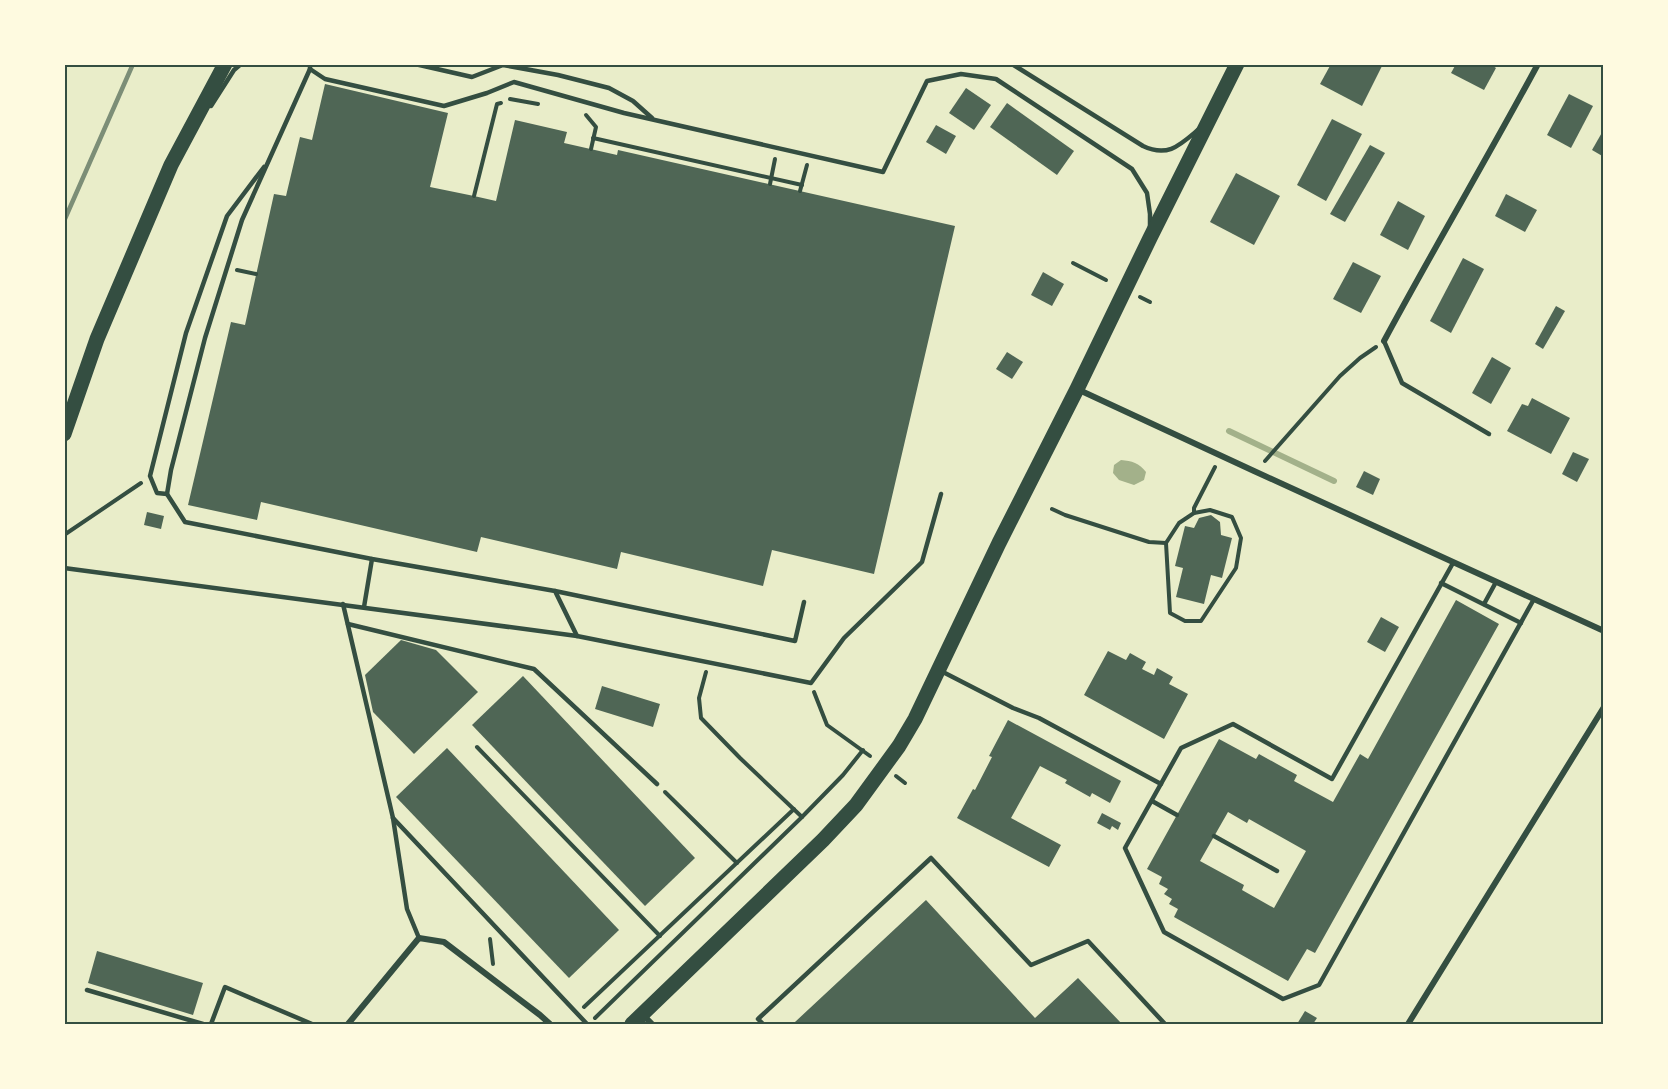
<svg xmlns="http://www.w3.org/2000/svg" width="1668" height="1089" font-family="'Source Serif 4',serif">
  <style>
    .water { fill: #a3b18a }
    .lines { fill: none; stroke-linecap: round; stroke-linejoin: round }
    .stream { stroke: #a3b18a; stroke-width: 6 }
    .building { fill: #4f6655; fill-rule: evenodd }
    .path { stroke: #344e41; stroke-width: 4 }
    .service { stroke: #344e41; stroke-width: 4.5 }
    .minor { stroke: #344e41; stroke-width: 6 }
    .primary { stroke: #344e41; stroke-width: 15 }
    .rail { stroke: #7c8e77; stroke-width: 4.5 }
    .neatline { fill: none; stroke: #344e41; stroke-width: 2 }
  </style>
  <rect width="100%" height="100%" fill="#e9edc9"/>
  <path class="water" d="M1121 460C1132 461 1139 463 1146 472L1144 480 1134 485 1119 480 1113 473 1114 465Z"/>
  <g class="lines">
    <polyline class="stream" points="1229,431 1334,481"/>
  </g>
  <g class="building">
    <polygon points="1331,64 1383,64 1362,106 1320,84"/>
    <polygon points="1456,64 1490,64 1496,68 1484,90 1451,73"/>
    <polygon points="325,84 448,113 430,187 474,196 496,201 515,120 567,132 564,143 617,155 618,150 955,226 874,574 772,550 763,586 621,552 617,569 481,537 477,552 261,502 257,520 188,505 231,322 245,325 274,194 286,196 300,137 312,140"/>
    <polygon points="966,88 991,105 974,130 949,113"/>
    <polygon points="1569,94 1593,106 1571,148 1547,135"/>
    <polygon points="1007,103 1074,151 1057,175 990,127"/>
    <polygon points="1332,119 1362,134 1326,201 1297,185"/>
    <polygon points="936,125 956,136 946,154 926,142"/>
    <polygon points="1604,129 1604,157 1592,150"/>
    <polygon points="1370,145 1385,153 1345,222 1330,214"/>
    <polygon points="1236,173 1280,196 1254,245 1210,222"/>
    <polygon points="1506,194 1537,210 1525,232 1495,216"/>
    <polygon points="1398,201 1425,216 1408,250 1380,235"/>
    <polygon points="1463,258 1484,269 1451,333 1430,321"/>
    <polygon points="1353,262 1381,276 1361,313 1333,299"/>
    <polygon points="1043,272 1064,284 1052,306 1031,295"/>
    <polygon points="1556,306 1565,311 1543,349 1535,344"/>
    <polygon points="1007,352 1023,362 1012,379 996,369"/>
    <polygon points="1492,357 1511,368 1491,404 1472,393"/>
    <polygon points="1532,398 1570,418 1551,454 1507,431 1522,404 1528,406"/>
    <polygon points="1573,452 1589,459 1577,482 1562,474"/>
    <polygon points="1364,471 1380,479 1373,495 1356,487"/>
    <polygon points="147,512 164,516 161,529 144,525"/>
    <polygon points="1211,515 1220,522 1221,535 1232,538 1222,578 1211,575 1204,604 1176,597 1183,568 1175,566 1185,526 1194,528 1199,518"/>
    <path d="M1456 600 1499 624 1315 953 1307 949 1288 981 1174 917 1178 909 1169 904 1172 899 1164 894 1168 889 1159 884 1162 877 1147 869 1219 739 1256 759 1259 754 1297 775 1294 781 1333 802 1360 754 1368 759ZM1228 812 1247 823 1249 819 1306 851 1274 908 1242 890 1244 885 1200 861Z"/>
    <polygon points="1381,617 1399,627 1385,652 1367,642"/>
    <polygon points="401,640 436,650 478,692 414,754 373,712 365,675"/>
    <polygon points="1108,651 1126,660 1130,653 1146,662 1142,669 1154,675 1157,668 1173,677 1169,684 1188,694 1164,739 1084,695"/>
    <polygon points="523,676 695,858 645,906 472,725"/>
    <polygon points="602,686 660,704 653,727 595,709"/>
    <polygon points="1008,720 1121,781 1110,803 1092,793 1090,797 1065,783 1067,780 1040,766 1011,818 1061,845 1049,867 957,818 973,789 975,790 992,757 989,756"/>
    <polygon points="447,748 619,930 569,978 396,797"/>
    <polygon points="1102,813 1121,823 1118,830 1112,826 1110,830 1097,823"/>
    <polygon points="926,900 1035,1018 1078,978 1122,1024 797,1024 795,1022"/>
    <polygon points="97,951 203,983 193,1015 88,983"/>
    <polygon points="1305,1011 1317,1018 1313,1024 1297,1024"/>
  </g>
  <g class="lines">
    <g class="path">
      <polyline points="510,99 538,104"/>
      <polyline points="586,115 596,127 591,149"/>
      <polyline points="593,138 802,185"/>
      <polyline points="770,184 775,159"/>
      <polyline points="800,191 807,165"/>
      <polyline points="474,196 497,104 501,103"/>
      <polyline points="1073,263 1106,280"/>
      <polyline points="237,270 256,274"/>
      <polyline points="1140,297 1150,302"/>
      <polyline points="1265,461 1340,376 1360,358 1376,347"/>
      <polyline points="1052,509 1065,515 1149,542 1166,543"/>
      <polygon points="1210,510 1232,517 1241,538 1236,568 1201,621 1185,621 1170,613 1166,543 1179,523 1194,513"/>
      <polyline points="1194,513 1194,508 1215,467"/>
      <polyline points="64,535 141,483"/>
      <polyline points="706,672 699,698 701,718 740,758 802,817"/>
      <polyline points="814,692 827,725 870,756"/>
      <polyline points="477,747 660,936"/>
      <polyline points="896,776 905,783"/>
      <polyline points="665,792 737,863"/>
      <polyline points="490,939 493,964"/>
      <polyline points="584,1007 794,809"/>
      <polyline points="595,1018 802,817 843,775 863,750"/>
    </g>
    <g class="service">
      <polyline points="310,64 310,69 242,220 205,338 171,470 167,494 185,522 372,559 555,591 577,636"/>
      <polyline points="415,64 472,77 503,65 558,75 609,88 633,101 652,118"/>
      <path d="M1012 64 1143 146C1168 158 1180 145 1199 129"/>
      <polyline points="310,69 325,79 444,106 487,93 514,82 624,113 883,172 927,81 961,74 996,79 1132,169 1147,193 1150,214 1150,227"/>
      <polyline points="211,106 234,70 241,64"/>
      <polyline points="1384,341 1402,383 1489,434"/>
      <polyline points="167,494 157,493 150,476 186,333 227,216 264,167"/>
      <polyline points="1453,563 1332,779 1233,724 1181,748 1125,848 1164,932 1283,999 1319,985 1534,599"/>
      <polyline points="64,568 577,636 811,683 844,638 922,562 941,494"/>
      <polyline points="1441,583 1521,623"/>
      <polyline points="555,591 795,641 804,602"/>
      <polyline points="343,604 393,818 407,909 419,938"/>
      <polyline points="1484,604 1496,582"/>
      <polyline points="364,607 372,559"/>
      <polyline points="348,624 534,669 657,784"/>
      <polyline points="941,671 1013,708 1039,718 1161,784"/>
      <polyline points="1152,801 1177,815"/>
      <polyline points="393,818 587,1024"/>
      <polyline points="1214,836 1277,871"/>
      <polyline points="87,990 203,1024"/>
      <polyline points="211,1024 225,987 312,1024"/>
      <polyline points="763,1024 758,1019 931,858 1031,965 1088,941 1165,1024"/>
    </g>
    <g class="minor">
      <path d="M1384 341C1434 248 1488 157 1538 64"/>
      <polyline points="1077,389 1254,471 1604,631"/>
      <polyline points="643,1015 652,1024"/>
      <polyline points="348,1024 419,938 444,942 540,1015 550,1024"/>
      <polyline points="1408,1024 1604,707"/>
    </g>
    <g class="primary">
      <polyline points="64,434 97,339 171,165 225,64"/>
      <polyline points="632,1024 823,840 856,805 899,746 915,719 999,543 1077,389 1150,238 1237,64"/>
    </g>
    <polyline class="rail" points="64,221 133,64"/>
  </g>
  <rect width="1668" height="1089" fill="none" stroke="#fefae0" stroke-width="132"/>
  <rect x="66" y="66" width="1536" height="957" class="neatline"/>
</svg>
